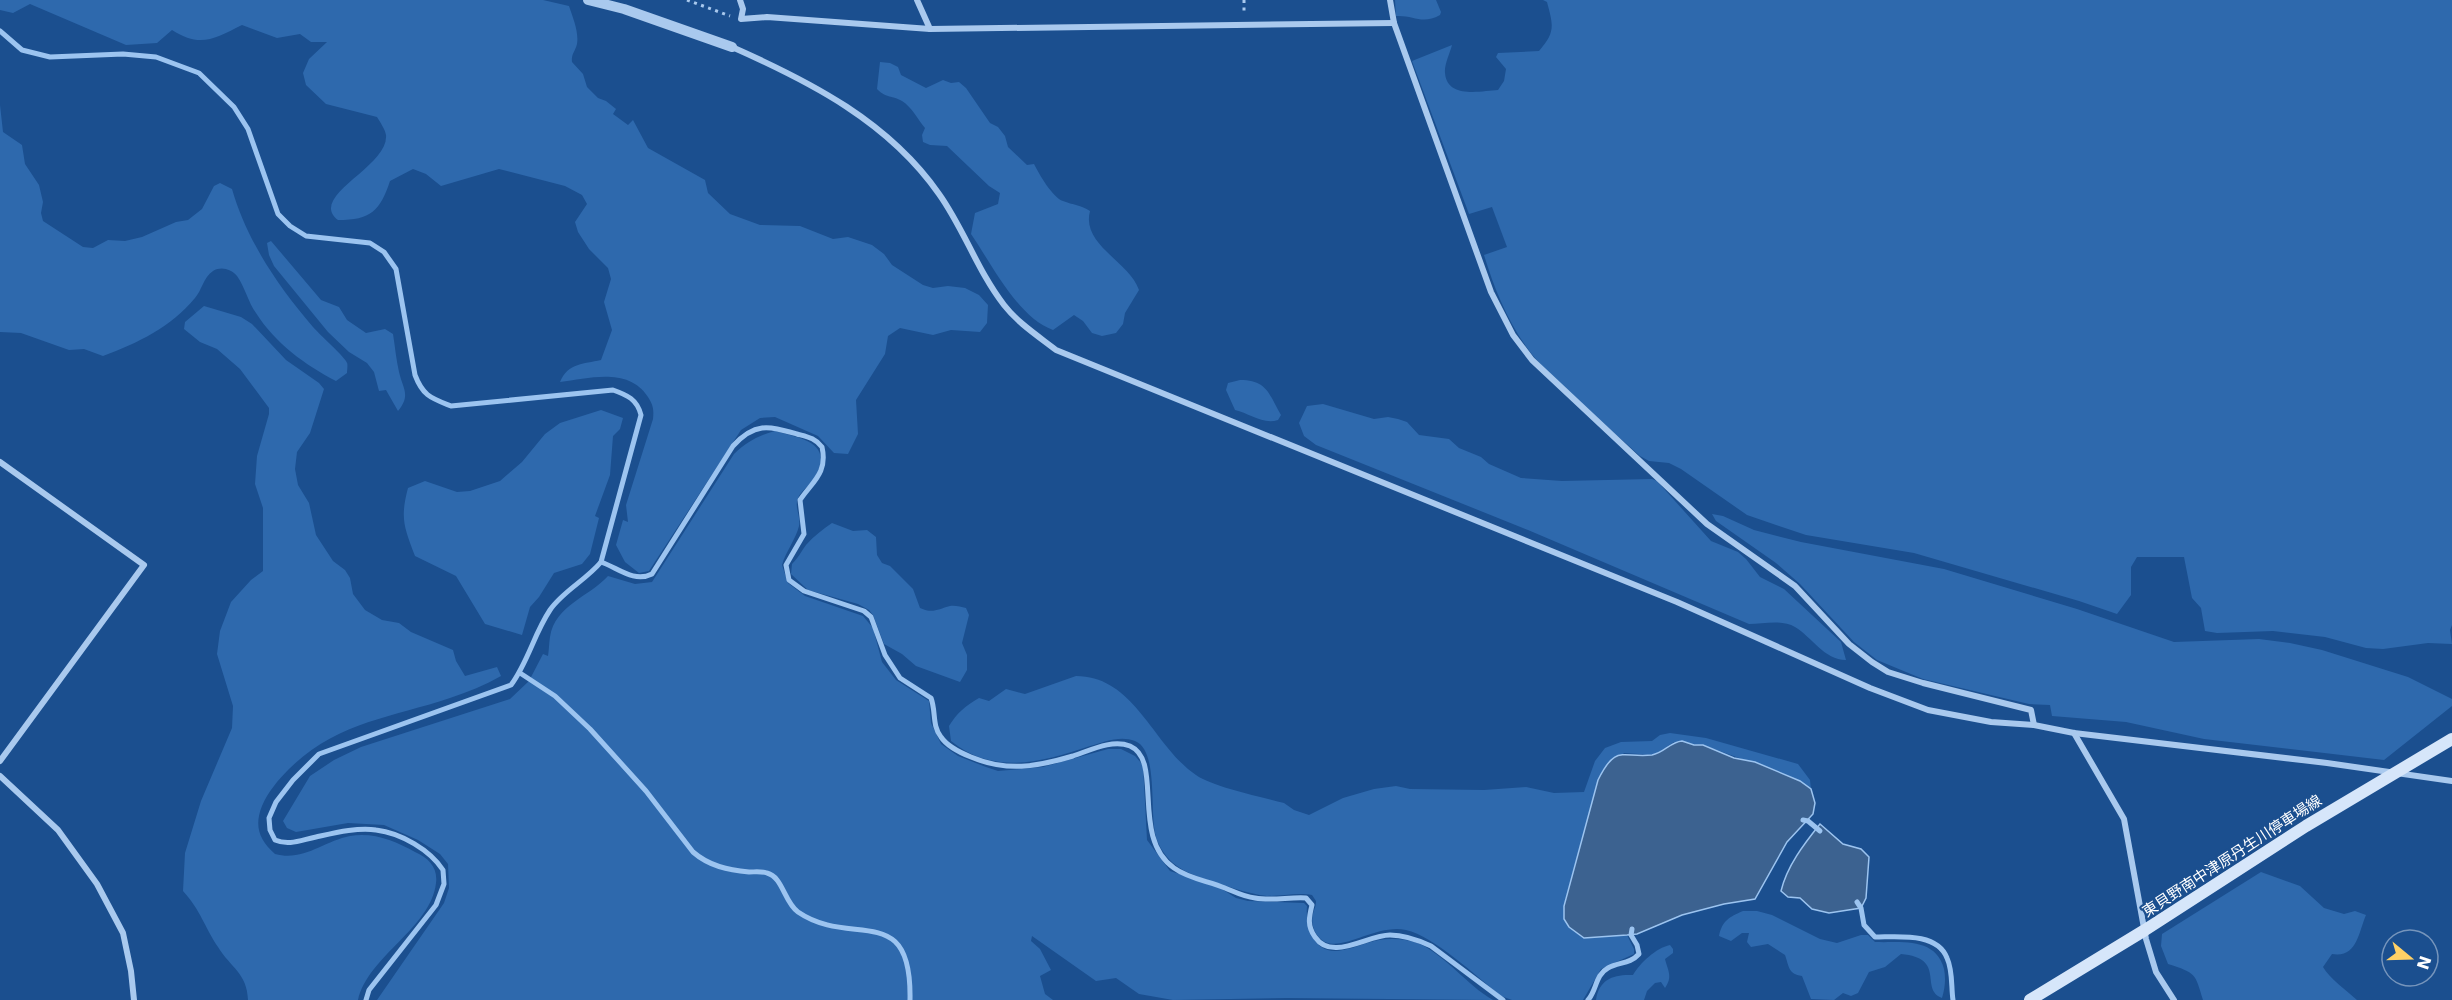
<svg xmlns="http://www.w3.org/2000/svg" width="2452" height="1000" font-family="'DejaVu Sans','Noto Sans JP',sans-serif">
  <style>
    .green { fill: #2e69ad }
    .water { fill: #3c6290; stroke: #9cc4f0; stroke-width: 1.5 }
    .lines { fill: none; stroke-linecap: round; stroke-linejoin: round }
    .stream { stroke: #9cc4f0; stroke-width: 5 }
    .path { stroke: #a9c9ee; stroke-width: 3; stroke-dasharray: 3 4.5; stroke-linecap: butt }
    .minor { stroke: #a9c9ee; stroke-width: 6 }
    .tertiary { stroke: #a9c9ee; stroke-width: 10 }
    .secondary { stroke: #d6e6fa; stroke-width: 12 }
    .labels { text-anchor: middle; stroke-width: 4.5; stroke-linejoin: round; paint-order: stroke }
    .street-label { font-size: 15px; fill: #fff; stroke: #1b4f8f }
  </style>
  <rect width="100%" height="100%" fill="#1b4f8f"/>
  <g class="green">
    <path d="M0 0H543L569 6C573 18 579 32 577 44 575 52 571 54 572 62L583 74 587 87 598 98 606 101 616 109 613 114 628 125 633 120 648 148 705 180 708 193 730 214 760 225 800 226 833 239 848 237 872 245 884 254 892 265 923 285 933 288 948 286 965 288 979 295 988 305 987 323 980 332 951 330 933 335 900 328 888 336 885 354 856 400 858 434 848 454 834 453 818 436 775 417 760 418 741 430 649 571 639 573 625 562 616 545 623 520 628 522 626 505 653 419C654 409 653 405 648 397 629 367 590 378 560 382 568 363 583 364 601 360L612 330 604 302 611 279 608 268 589 249 578 232 575 222 587 204 582 195 565 186 499 169 441 186 426 174 413 169 390 181C380 211 371 220 338 220 307 196 389 167 386 135 385 129 380 122 377 117L326 104 306 85 303 73 309 59 327 42H311L300 34 277 38 242 25C214 39 200 48 172 30L157 43 126 45 30 4 13 13 0 10Z"/>
    <path d="M1395 0H1436L1441 12 1440 15C1422 25 1414 15 1396 16Z"/>
    <path d="M1543 0H2452V625L2450 630 2452 644 2428 643 2383 649 2366 648 2325 637 2273 631 2217 633 2205 631 2201 608 2192 598 2184 557H2137L2131 567V595L2117 614 2079 601 1914 553 1806 535 1779 526 1747 515 1681 469 1669 463 1649 461 1640 456C1605 424 1566 394 1535 358 1510 328 1495 291 1484 255L1507 247 1492 207 1469 214 1412 61 1452 45C1450 53 1444 65 1445 73 1447 99 1481 91 1498 90L1504 81 1506 69 1496 57 1498 53 1539 51C1556 32 1553 25 1547 2Z"/>
    <path d="M880 62 890 63 898 67 901 75 926 88 943 80 951 83 959 82 966 88 990 123 998 127 1005 136 1008 147 1027 165 1034 164C1039 174 1053 198 1063 201 1073 205 1081 205 1090 211 1081 245 1129 261 1139 290L1125 313 1123 324 1116 333 1102 336 1092 333 1083 321 1074 315 1053 330C1018 318 991 263 971 234L975 213 998 204 1000 193 989 186 947 146 930 145 923 142 922 135 925 128C918 120 912 107 902 101 892 95 887 99 877 89Z"/>
    <path d="M0 105 3 132 22 145 25 164 39 185 43 202 41 213 43 221 83 247 93 248 108 240 125 241 142 237 176 222 188 220 202 209 214 186 220 183 232 189C247 241 278 286 313 327 319 334 346 358 347 363 348 364 347 371 347 373L336 381C305 365 275 343 256 313 248 302 245 287 237 276 231 269 221 266 213 271 203 278 202 290 195 298 171 327 138 343 103 356L84 349 69 350 21 333 0 332Z"/>
    <path d="M271 241 321 300 339 307 347 320 366 333 385 329 393 334C395 346 396 359 399 372 403 389 411 395 398 411L386 390 379 391 374 372 367 363 349 352 328 332 274 266 269 255 267 243Z"/>
    <path d="M204 306 241 317 252 324 286 360 319 383 324 389 310 433 297 452 295 469 298 485 309 503 316 535 333 561 345 570 350 578 353 594 365 610 382 620 399 623 411 632 453 650 456 661 465 676 497 667 501 676C485 685 468 692 450 698 390 718 337 722 289 769 278 780 268 792 262 806 254 826 259 840 275 854 303 862 324 841 350 836 374 832 395 841 415 852 429 858 438 868 436 883 431 928 368 956 358 1000H248C247 973 231 968 218 947 204 926 201 911 183 891L185 853 201 801 232 728 233 706 217 654 220 631 231 602 251 580 263 571V508L255 484 257 456 269 414V408L240 369 217 349 200 342 184 329 185 322Z"/>
    <path d="M1240 380C1267 380 1269 394 1281 415L1278 420C1263 425 1249 413 1235 410L1226 390 1228 383Z"/>
    <path d="M1323 404 1374 419 1388 417 1398 419 1407 422 1419 435 1449 439 1459 448 1481 457 1489 464 1521 478 1562 481 1652 479 1657 481 1711 541 1738 552 1746 559 1760 577 1784 589 1841 642 1846 660C1824 660 1812 637 1795 627 1782 619 1763 624 1749 624L1528 530 1316 445 1304 436 1299 423 1307 406Z"/>
    <path d="M601 410 623 418 620 429 613 436 610 475 595 516 599 518 590 554 582 564 554 573 539 597 530 607 522 635 485 624 456 576 415 556C404 527 400 518 408 488L425 481 457 492 470 491 500 481 522 462 545 434 560 423Z"/>
    <path d="M775 431C798 438 834 441 816 476 812 484 802 489 798 498 794 507 801 516 799 526 796 539 786 551 782 565L788 583 805 596 863 616 873 628 882 662 896 680 929 701 931 723 941 744 958 756 986 767 998 771 1043 767 1108 749H1121L1135 756 1143 765 1147 840 1170 871 1217 886 1236 898 1248 901 1304 903 1307 906C1305 928 1315 957 1343 950 1355 948 1367 942 1379 940 1392 938 1408 939 1420 944 1447 957 1467 985 1493 1000L1287 998 1173 1000 1139 994 1116 978 1096 981 1032 936 1031 941 1040 949 1051 970 1040 976 1045 994 1053 1000H377L444 903 449 888 448 864 440 854 418 840 384 825 348 823 296 832 287 828 283 821 310 776 334 760 361 747 510 699 529 681 543 654 548 656C549 650 549 643 550 637 555 605 589 597 608 576L635 584 652 582 734 454C746 442 759 435 775 431Z"/>
    <polygon points="1712,514 1723,516 1754,530 1801,542 1944,569 2077,609 2174,642 2259,639 2290,643 2322,650 2408,677 2452,699 2452,706 2384,760 2204,739 2126,722 2052,716 2050,705 2029,704 1923,679 1877,660 1854,642 1800,584 1776,563 1716,521"/>
    <path d="M832 523 853 531 867 530 876 537 877 555 882 563 890 566 913 589 920 608C933 614 938 609 950 606 955 605 961 607 966 608L969 615 962 643 967 655V670L960 682 916 666 902 654 884 644 873 615 869 610 858 604 808 590 791 574 792 564C798 558 801 552 806 545 814 536 823 529 832 523Z"/>
    <path d="M1076 676C1135 676 1153 746 1196 775 1213 787 1262 797 1284 803L1294 810 1309 815 1343 798 1374 789 1396 786 1410 789 1484 790 1526 787 1554 793 1584 792 1595 761 1605 748 1621 742 1652 741 1660 735 1670 733 1706 738 1798 764 1810 780 1811 789 1786 775 1703 745 1674 742 1654 755 1624 753 1598 780 1564 905 1612 935H1627L1634 949V954L1601 969 1583 1000H1512L1501 996C1477 977 1434 936 1406 930 1376 924 1345 951 1325 942 1316 937 1310 925 1313 914 1314 909 1316 907 1316 901L1312 895C1298 892 1282 896 1267 896 1252 895 1192 877 1180 868 1170 862 1161 851 1157 840 1148 816 1160 751 1135 741 1120 735 1104 742 1090 746 1043 762 994 776 951 741L949 726C957 713 965 706 979 698L989 701 1006 689 1025 694Z"/>
    <path d="M2261 872 2300 886 2324 908 2344 914 2355 911 2366 915C2358 934 2357 958 2332 954L2323 967C2330 979 2346 990 2357 1000H2203C2195 973 2196 973 2168 964L2161 946 2162 934Z"/>
    <path d="M1743 911H1757L1772 915 1820 939 1837 943 1861 935H1868L1875 942C1901 943 1936 937 1944 969 1946 979 1945 988 1942 998 1919 989 1947 958 1901 954L1885 967 1869 972 1858 993 1851 996 1843 993 1834 1000 1811 999 1802 976C1788 974 1789 966 1785 955L1768 944 1751 947 1747 942 1749 933H1742L1731 941 1719 936C1722 921 1729 917 1743 911Z"/>
    <path d="M1670 945 1673 949V953L1665 959C1668 971 1673 977 1665 988L1661 982 1655 983 1647 991 1644 1000H1596C1599 979 1614 974 1633 975 1640 963 1656 948 1670 945Z"/>
  </g>
  <g class="water">
    <path d="M1682 741 1694 745H1703L1734 758 1755 762 1800 781 1811 789 1815 803 1813 814 1787 842 1755 899 1724 904 1682 915 1637 934 1627 935 1584 938 1569 927 1564 919V906L1598 780C1616 744 1621 758 1652 755 1664 753 1670 742 1682 741Z"/>
    <path d="M1820 824 1843 844 1861 849 1869 857 1866 898 1861 908 1829 913 1812 909 1800 898 1788 897 1781 891C1787 866 1804 844 1820 824Z"/>
  </g>
  <g class="lines">
    <g class="stream">
      <path d="M0 31 22 50 50 57 123 54 156 57 199 73 234 107 248 129 278 214 290 226 306 236 370 243 384 252 396 269 415 375C423 396 431 398 451 406L613 390C627 395 637 399 641 415L601 562C586 580 562 592 550 610 534 634 528 662 511 685L319 754 293 780 276 802 269 818 270 830 275 840C289 846 301 840 316 837 334 833 358 827 376 830 401 833 430 850 443 870L444 884 436 905 369 990 366 1000"/>
      <path d="M601 562C618 568 634 583 652 574L733 446C755 422 768 426 797 434 808 437 815 438 822 447 828 473 812 482 800 500L804 534 786 565 789 580 804 591 864 611 871 617 885 655 900 678 931 698C936 711 932 726 941 737 947 746 961 753 971 757 1007 772 1036 767 1073 756 1091 750 1112 739 1130 746 1164 761 1130 837 1174 868 1189 879 1209 881 1225 888 1235 892 1244 897 1255 898 1272 901 1289 897 1306 898L1312 905C1309 917 1307 926 1315 937 1332 962 1367 935 1390 935 1405 935 1418 940 1431 946L1503 1000"/>
      <path d="M520 673 555 696 590 729 646 791 693 852C709 866 728 870 749 872 755 872 761 871 767 873 783 877 784 902 798 912 852 949 912 899 910 1000"/>
      <polyline points="1803,820 1808,821 1820,831"/>
      <path d="M1857 902 1861 908 1864 925 1875 937C1898 937 1937 932 1947 958 1953 971 1951 987 1953 1000"/>
      <path d="M1588 1000C1597 990 1595 975 1608 968 1619 962 1630 964 1639 954L1637 945 1631 935 1632 929"/>
    </g>
    <g class="path">
      <polyline points="687,0 730,16"/>
      <polyline points="1244,0 1244,14"/>
    </g>
    <g class="minor">
      <polyline points="740,0 743,9 741,19 767,17 930,29 1394,23"/>
      <polyline points="917,0 930,29"/>
      <polyline points="1390,0 1394,23 1491,292 1513,335 1532,360 1707,524 1795,586 1849,644 1872,662 1888,672 1923,683 2031,710 2034,725"/>
      <path d="M732 47C811 82 889 122 939 194 964 229 977 270 1004 305 1018 323 1038 336 1056 350L1677 602 1870 688 1928 710 1991 722 2034 725 2074 733 2327 763 2452 781"/>
      <polyline points="0,462 144,565 0,761"/>
      <polyline points="2074,733 2124,819 2146,939 2156,972 2174,1000"/>
      <polyline points="0,776 58,830 97,884 123,933 131,971 134,1000"/>
    </g>
    <polyline class="tertiary" points="588,0 624,9 732,47"/>
    <polyline class="secondary" points="2030,1000 2145,930 2306,826 2452,739"/>
  </g>
  <g class="labels">
    <g class="street-label">
      <text transform="translate(2232 856) rotate(-33)" y="5">東貝野南中津原丹生川停車場線</text>
    </g>
  </g>
  <g transform="translate(2410 958) rotate(109)"><circle r="28" fill="#1b4f8f" stroke="#7695bc" stroke-width="1.5"/>
  <path d="M0-4.5L10 22L0 15L-10 22Z" fill="#ffd166"/>
  <text y="-9" font-size="16" font-weight="bold" text-anchor="middle" fill="#ffffff">N</text>
  </g>
</svg>
